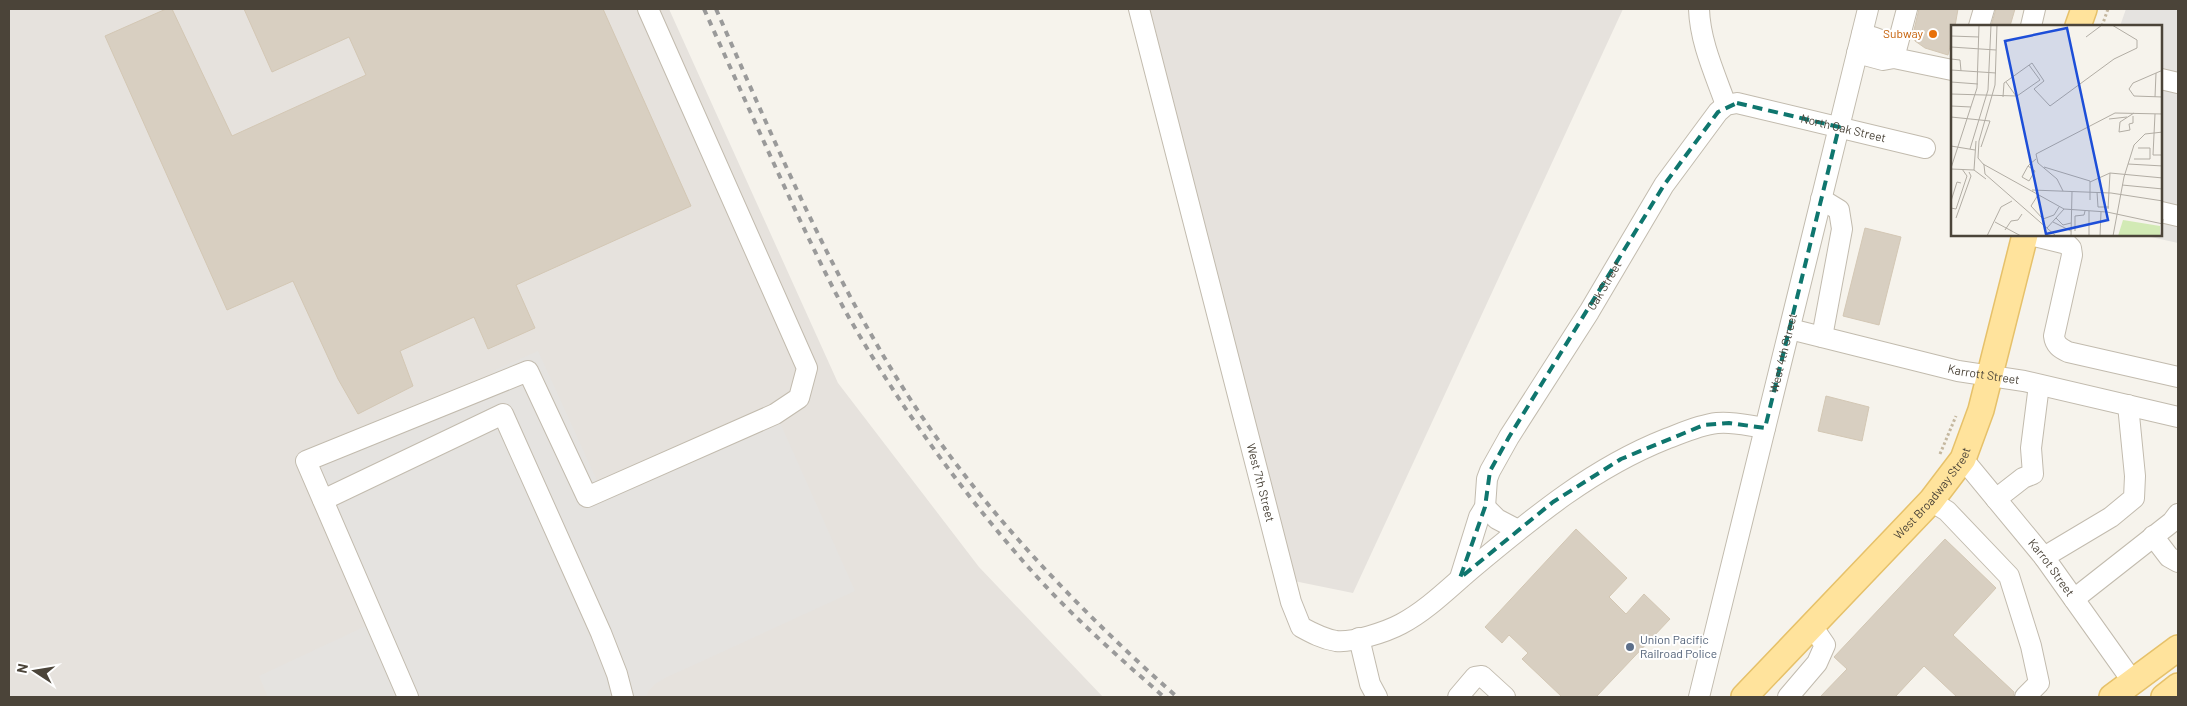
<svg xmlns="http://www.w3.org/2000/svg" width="2187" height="706" font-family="Barlow,sans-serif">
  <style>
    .industrial { fill: #e6e2dd }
    .parking { fill: #e5e3e0 }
    .building { fill: #d8cfc1; stroke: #d3c7b4 }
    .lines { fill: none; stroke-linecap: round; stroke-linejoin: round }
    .minor-casing { stroke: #c2bbae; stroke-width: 22 }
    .major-casing { stroke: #e6c16a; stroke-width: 28 }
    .path { stroke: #c4b79f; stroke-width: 3; stroke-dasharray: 2.5 2.5; stroke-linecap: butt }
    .minor { stroke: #fff; stroke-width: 20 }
    .major { stroke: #ffe39c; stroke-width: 25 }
    .rail { stroke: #9a9a9a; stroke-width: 4; stroke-dasharray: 6 6; stroke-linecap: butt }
    .marked { fill: none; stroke: #0f766e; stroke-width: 4; stroke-dasharray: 10 6; stroke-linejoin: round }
    .food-dot { fill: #e8710a; stroke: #fff; stroke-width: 2 }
    .service-dot { fill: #5c6f8a; stroke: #fff; stroke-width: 2 }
    .labels { text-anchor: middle; stroke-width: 4; stroke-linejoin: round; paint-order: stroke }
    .food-label { font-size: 12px; fill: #c56008; stroke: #fff; text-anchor: end }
    .street-label { font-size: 12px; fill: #4b4439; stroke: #fff }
    .service-label { font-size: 12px; fill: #4e5e75; stroke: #fff; text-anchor: start }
    .inset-road { fill: none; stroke: #b2ada4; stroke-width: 1 }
    .view { fill: #1d4ed8; fill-opacity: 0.15; stroke: #1d4ed8; stroke-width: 2.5 }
    .inset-edge { fill: none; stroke: #4b4439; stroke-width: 2.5 }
  </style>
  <rect width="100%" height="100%" fill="#f6f3ec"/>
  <g class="industrial">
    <polygon points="9,9 669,9 838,383 979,567 1103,697 9,697"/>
    <polygon points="1150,9 1623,9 1353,593 1294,581"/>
  </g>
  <g class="parking">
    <polygon points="2126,9 2178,9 2178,243 2142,235 2161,235 2161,26 2120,26"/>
    <polygon points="538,351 599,485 773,407 855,591 665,678 655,684 649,690 646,697 268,697 259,676 368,625 306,473 436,414 471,384 494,373 493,371"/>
  </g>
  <g class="building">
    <polygon points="166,9 172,9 232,136 366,75 349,37 272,72 244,9 603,9 691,206 516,285 535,328 488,349 474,317 400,351 413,386 358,414 338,379 293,281 227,310 105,36"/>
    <polygon points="1919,9 1958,9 1955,26 1952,26 1952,38 1948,55 1925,48 1915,41 1914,30"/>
    <polygon points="1996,9 2015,9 2010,26 1991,26"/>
    <polygon points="1865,228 1901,237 1879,325 1843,316"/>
    <polygon points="1826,396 1869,407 1862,441 1818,431"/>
    <polygon points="1576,529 1627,578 1609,597 1626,614 1644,594 1670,619 1596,697 1562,697 1522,659 1528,653 1509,635 1502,643 1485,627"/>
    <polygon points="1945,539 1996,588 1953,635 2014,692 2013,697 1957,697 1924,666 1895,697 1820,697 1847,669 1834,657"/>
  </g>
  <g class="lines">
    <defs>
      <g id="minor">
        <path id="s1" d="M1139 9 1291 602 1301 627C1312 633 1323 639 1336 641 1352 643 1386 632 1401 624 1428 610 1452 585 1475 566 1535 516 1593 468 1666 439 1682 433 1699 425 1717 423 1733 421 1749 426 1765 428"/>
        <path d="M1699 9C1700 42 1715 74 1726 105"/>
        <polyline points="1979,26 1984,9"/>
        <polyline points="2031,26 2035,9"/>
        <path d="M1862 34C1876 38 1893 41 1894 58"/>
        <polyline points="1857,53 1883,60 1894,58 1952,70"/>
        <polyline points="1894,58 1907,9"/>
        <polyline points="2161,79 2178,83"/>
        <polyline points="1821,199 1839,210 1842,229 1822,337"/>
        <polyline points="2161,212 2178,216"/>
        <path d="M2030 235 2067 244 2071 248 2072 255 2054 336C2055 345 2060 348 2068 352L2178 377"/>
        <path id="s2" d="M1790 329 1958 371 2024 381 2178 417"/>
        <path id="s3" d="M1963 459 2044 557 2133 682"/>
        <polyline points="1996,499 2023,478 2033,474 2031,448 2039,385"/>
        <polyline points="323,500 503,414 601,633 617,674 623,697"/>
        <polyline points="1931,501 1947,511 2009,576 2031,646 2039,683 2025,697"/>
        <polyline points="1485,507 1497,519 1518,530"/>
        <polyline points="2153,536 2169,557 2178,562"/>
        <polyline points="2044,557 2111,517 2134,498 2135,476 2128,405"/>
        <path id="s4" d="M1460 578 1479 517 1485 507 1487 479 1490 471 1509 437 1589 312 1664 185 1718 112 1726 105 1737 103 1925 148"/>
        <polyline points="2074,599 2172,522 2178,514"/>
        <polyline points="1359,638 1370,684 1377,697"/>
        <polyline points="408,697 306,461 528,371 587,497 775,414 799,398 807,368 648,9"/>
        <polyline points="1458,697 1475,677 1482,676 1505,697"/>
        <path id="s5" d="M1699 697 1868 9"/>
        <polyline points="1788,697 1817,663 1825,645 1812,626"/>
      </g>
      <g id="major">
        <polyline points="2078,26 2084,9"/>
        <path id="s6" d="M1744 697 1931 501 1963 459 1981 410 2025 235"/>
        <polyline points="2112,697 2178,648"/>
        <polyline points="2164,697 2178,686"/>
      </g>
    </defs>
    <use href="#minor" class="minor-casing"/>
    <use href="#major" class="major-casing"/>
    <g class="path">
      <polyline points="2102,26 2108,9"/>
      <polyline points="1940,454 1956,416"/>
    </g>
    <use href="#minor" class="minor"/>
    <use href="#major" class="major"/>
    <g class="rail">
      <path d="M704 9C735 78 766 147 798 216 814 249 829 282 847 314 897 402 956 484 1022 560 1065 610 1115 654 1164 697"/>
      <path d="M716 9C766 122 814 236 876 343 953 479 1061 594 1177 697"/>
    </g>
  </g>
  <path class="marked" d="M1737 103 1839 127 1765 428 1729 423 1704 425 1621 459 1553 502 1460 578 1485 507 1490 471 1509 437 1664 185 1718 112Z"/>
  <circle class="food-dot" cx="1933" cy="34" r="5"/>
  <circle class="service-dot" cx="1630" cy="647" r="5"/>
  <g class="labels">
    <g class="food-label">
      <text x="1923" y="38">Subway</text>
    </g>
    <g class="street-label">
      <text dy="4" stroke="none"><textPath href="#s4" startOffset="669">North Oak Street</textPath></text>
      <text dy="4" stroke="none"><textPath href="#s4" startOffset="330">Oak Street</textPath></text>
      <text dy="4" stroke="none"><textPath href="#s5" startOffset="354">West 4th Street</textPath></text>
      <text dy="4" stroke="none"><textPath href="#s2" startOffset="199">Karrott Street</textPath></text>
      <text dy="4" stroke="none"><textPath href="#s1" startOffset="489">West 7th Street</textPath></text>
      <text dy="4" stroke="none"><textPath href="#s6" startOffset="278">West Broadway Street</textPath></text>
      <text dy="4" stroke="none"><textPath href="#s3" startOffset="140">Karrot Street</textPath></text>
    </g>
    <g class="service-label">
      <text x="1640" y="644">Union Pacific<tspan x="1640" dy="14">Railroad Police</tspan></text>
    </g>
  </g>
  <g transform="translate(1951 25)">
    <rect width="211" height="211" fill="#f6f3ec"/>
    <path d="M172 195 209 201V211H167Z" fill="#d2eab5"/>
    <path class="inset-road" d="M27 0H92M46 0 44 60 28 116 27 133 33 140 34 149 105 211M0 11 28 12M135 12 151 0M0 22 45 25M0 34 9 35 10 46M0 45 45 48M212 45 182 58 178 64 183 71 212 72M0 57 27 59M55 57 65 71M0 69 66 71 89 55 78 40M52 72 53 58 81 38 93 56 83 64 99 81 163 34 186 23V15L161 0M204 72 205 48M0 81 20 82M204 89 202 130H212M182 91V98L178 99 179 105 168 107 169 97 183 88M0 92 39 96 30 122M158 94 176 92M25 116 23 145 35 154M0 121 24 125M19 124 37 65 40 0M183 134H199V123H187M32 139 113 184 156 187 212 199M177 139 212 141M77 141 84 146 78 156 71 152 77 141 79 139 85 134M93 142 139 156V175M0 143 26 63 28 0M0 144 23 145M159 148 212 153M139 157 159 148M171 160 212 164M81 165 160 168 212 176M112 166 106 154 87 138 85 129 164 88 212 89M146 167 147 182H158M87 170 80 181 92 194 103 190 108 182M0 176 6 157 10 158M0 183 5 184 16 151 11 144M157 184 159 148M5 193 20 151 18 147M105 193 112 200 120 198M44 197 70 211M102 197 120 206M96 203 113 184M54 205 60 196 67 195 71 189M124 206V191L133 190 134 186M36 211 50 182 61 176M120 211 121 167M138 211V186M149 211 150 187M162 211 173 152 183 120 194 109 212 107M210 211 212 194"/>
    <path class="view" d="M116 3 157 195 95 209 54 16Z"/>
    <rect width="211" height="211" class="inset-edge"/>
  </g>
  <rect width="2187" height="706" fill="none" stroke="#4b4439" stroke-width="20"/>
  <g transform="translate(35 671) rotate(282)" stroke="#ffffff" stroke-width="4" paint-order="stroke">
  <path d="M0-4L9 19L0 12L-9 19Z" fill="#4b4439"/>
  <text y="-8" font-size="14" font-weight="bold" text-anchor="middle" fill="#4b4439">N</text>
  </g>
</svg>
